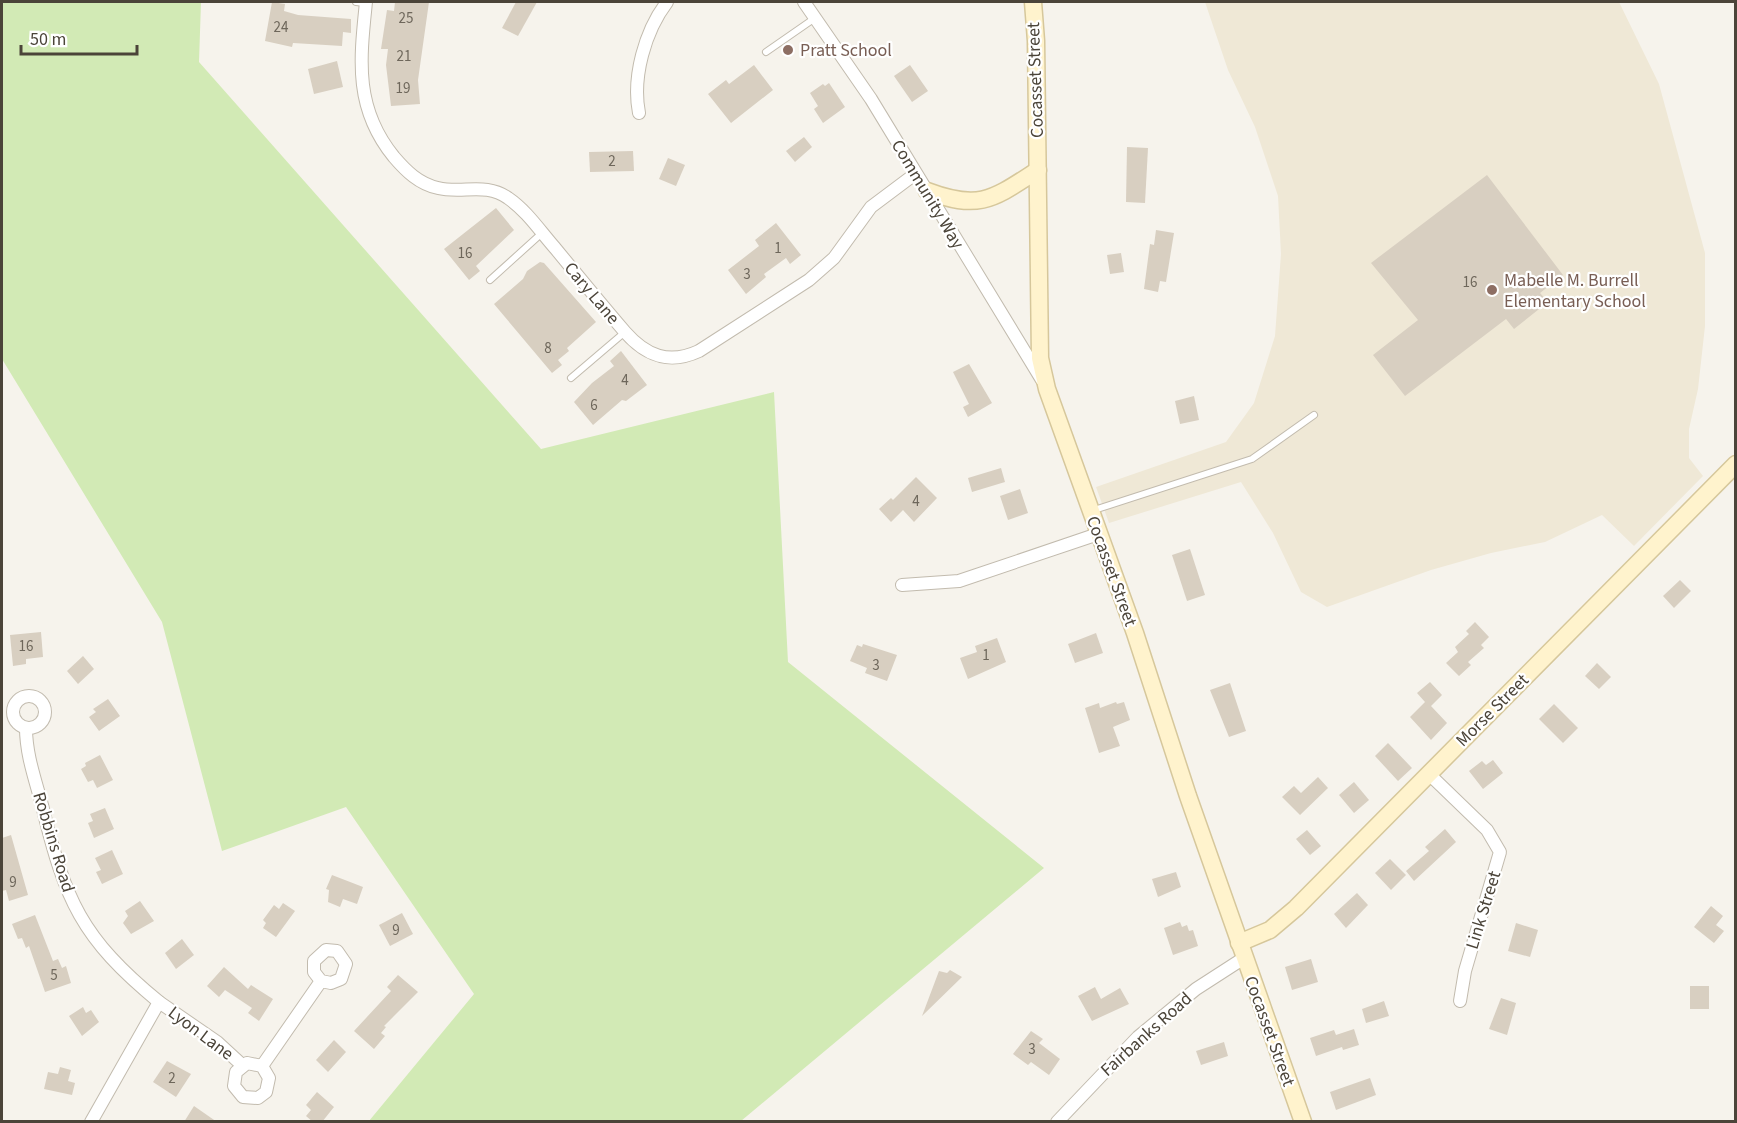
<svg xmlns="http://www.w3.org/2000/svg" width="1737" height="1123" font-family="'Source Sans 3',sans-serif">
  <style>
    .education { fill: #efe8d6 }
    .green { fill: #d2eab5 }
    .building { fill: #d8cfc1 }
    .lines { fill: none; stroke-linecap: round; stroke-linejoin: round }
    .lane-casing { stroke: #c2bbae; stroke-width: 8 }
    .street-casing { stroke: #c2bbae; stroke-width: 14 }
    .secondary-casing { stroke: #d6c79b; stroke-width: 19 }
    .lane { stroke: #fff; stroke-width: 6 }
    .street { stroke: #fff; stroke-width: 12 }
    .secondary { stroke: #fff3cd; stroke-width: 16 }
    .education-dot { fill: #8d6e63; stroke: #fff; stroke-width: 2 }
    .labels { text-anchor: middle; stroke-width: 4.5; stroke-linejoin: round; paint-order: stroke }
    .number-label { font-size: 15px; fill: #6e675b }
    .education-label { font-size: 18px; fill: #785e54; stroke: #fff; text-anchor: start }
    .street-label { font-size: 18px; fill: #4b4439; stroke: #fff }
  </style>
  <rect width="100%" height="100%" fill="#f6f3ec"/>
  <polygon class="education" points="1205,2 1619,2 1659,84 1705,253 1705,326 1698,389 1689,429 1689,458 1703,476 1634,546 1602,515 1545,542 1491,553 1431,570 1327,607 1301,592 1273,533 1241,482 1109,523 1096,487 1226,442 1254,403 1275,336 1281,254 1278,196 1255,127 1228,70"/>
  <polygon class="green" points="2,2 201,2 199,62 541,449 774,392 788,662 1044,868 741,1121 369,1121 474,994 346,807 222,851 162,622 2,359"/>
  <g class="building">
    <polygon points="272,2 285,4 284,11 298,15 351,19 351,33 343,32 342,46 293,43 292,47 265,41"/>
    <polygon points="395,2 429,2 418,80 420,104 391,106 386,65 388,49 381,49 387,10 394,11"/>
    <polygon points="516,2 537,2 518,36 502,28"/>
    <polygon points="337,61 343,87 314,94 308,69"/>
    <polygon points="754,65 773,90 731,123 708,94 726,80 729,84"/>
    <polygon points="910,65 928,91 912,102 894,76"/>
    <polygon points="829,83 845,107 823,123 814,109 818,106 810,93 823,84 825,86"/>
    <polygon points="804,137 812,147 795,162 786,151"/>
    <polygon points="1127,147 1148,148 1145,203 1126,202"/>
    <polygon points="633,151 634,171 590,172 589,152"/>
    <polygon points="668,158 685,165 676,186 659,179"/>
    <polygon points="1487,175 1563,275 1540,293 1548,302 1514,329 1506,319 1405,396 1373,355 1418,320 1371,263"/>
    <polygon points="496,208 514,230 476,266 480,271 469,280 444,249"/>
    <polygon points="776,223 801,255 790,264 786,258 764,274 766,277 746,294 728,270 759,246 755,240"/>
    <polygon points="1156,230 1174,233 1166,282 1160,281 1158,292 1144,289 1150,244 1154,245"/>
    <polygon points="1121,253 1124,272 1110,274 1107,255"/>
    <polygon points="540,262 544,263 596,322 567,348 569,351 558,360 562,365 552,373 494,304 523,279 527,271"/>
    <polygon points="621,351 647,385 626,401 622,400 593,425 574,402 592,383 614,366 610,361"/>
    <polygon points="969,364 992,403 968,417 963,407 969,404 953,372"/>
    <polygon points="1194,396 1199,420 1180,424 1175,401"/>
    <polygon points="1001,468 1005,482 972,492 968,478"/>
    <polygon points="916,477 937,498 914,522 903,510 891,522 879,509 891,498 893,500"/>
    <polygon points="1020,489 1028,513 1008,520 1000,496"/>
    <polygon points="1190,549 1205,595 1187,601 1172,555"/>
    <polygon points="1680,580 1691,591 1674,608 1663,596"/>
    <polygon points="1475,622 1489,637 1481,645 1484,648 1468,662 1471,665 1459,676 1446,663 1458,652 1455,647 1469,634 1466,631"/>
    <polygon points="41,632 43,657 26,659 26,664 13,666 10,635"/>
    <polygon points="1096,633 1103,653 1075,663 1068,644"/>
    <polygon points="997,638 1006,662 968,679 960,658 977,652 975,646"/>
    <polygon points="863,644 897,655 887,681 865,673 867,668 850,661 857,645 862,647"/>
    <polygon points="83,656 94,669 78,684 67,671"/>
    <polygon points="1597,663 1611,677 1599,689 1585,676"/>
    <polygon points="1430,682 1442,695 1431,706 1447,723 1431,740 1410,717 1425,702 1417,693"/>
    <polygon points="1230,683 1246,731 1229,737 1210,690"/>
    <polygon points="108,699 120,716 99,731 89,717 96,712 93,709"/>
    <polygon points="1116,702 1117,704 1124,702 1130,720 1113,727 1120,746 1099,753 1085,708 1099,703 1100,708"/>
    <polygon points="1554,704 1578,728 1563,743 1539,719"/>
    <polygon points="1388,743 1412,768 1398,781 1375,756"/>
    <polygon points="100,755 113,780 97,788 93,780 88,782 81,769 86,766 85,763"/>
    <polygon points="1493,760 1503,773 1483,789 1469,771 1482,761 1486,765"/>
    <polygon points="1318,777 1328,788 1300,815 1282,797 1294,786 1301,793"/>
    <polygon points="1354,782 1369,800 1354,813 1339,795"/>
    <polygon points="105,808 114,829 94,838 88,823 93,821 90,814"/>
    <polygon points="1445,829 1456,842 1414,881 1406,871 1429,851 1425,847"/>
    <polygon points="1307,830 1321,846 1310,855 1296,839"/>
    <polygon points="11,835 28,895 9,901 6,890 2,891 2,838"/>
    <polygon points="112,850 123,874 102,884 96,872 101,870 95,858"/>
    <polygon points="1390,859 1406,875 1391,890 1375,873"/>
    <polygon points="1176,872 1181,887 1158,897 1152,879"/>
    <polygon points="332,875 363,887 357,904 343,899 340,907 328,902 329,890 326,889"/>
    <polygon points="1357,893 1368,905 1346,928 1334,914"/>
    <polygon points="140,901 154,921 131,934 123,923 128,916 125,911"/>
    <polygon points="283,903 295,911 276,937 263,928 266,923 263,920 274,905 279,909"/>
    <polygon points="1711,906 1723,916 1716,925 1724,931 1714,943 1694,927"/>
    <polygon points="402,913 413,934 390,946 379,925"/>
    <polygon points="35,915 53,961 58,959 62,968 66,966 71,983 45,992 29,946 26,948 22,938 18,939 12,924"/>
    <polygon points="1180,922 1182,927 1187,925 1189,931 1193,930 1198,946 1173,955 1164,928"/>
    <polygon points="1516,923 1538,930 1530,957 1508,951"/>
    <polygon points="182,939 194,955 176,969 165,953"/>
    <polygon points="1311,959 1318,982 1292,990 1285,967"/>
    <polygon points="224,967 248,989 251,985 273,999 259,1021 248,1013 252,1008 225,990 219,997 207,986"/>
    <polygon points="950,970 962,977 922,1016 939,971 947,973"/>
    <polygon points="398,975 418,992 384,1026 386,1027 381,1033 385,1036 374,1049 354,1031 391,991 387,987"/>
    <rect x="1690" y="986" width="19" height="23"/>
    <polygon points="1095,987 1101,999 1120,988 1129,1004 1092,1021 1078,996"/>
    <polygon points="1501,998 1516,1003 1507,1035 1489,1029"/>
    <polygon points="1384,1001 1389,1016 1366,1023 1362,1009"/>
    <polygon points="83,1007 86,1013 91,1010 99,1022 82,1036 69,1016"/>
    <polygon points="1354,1029 1359,1045 1343,1050 1342,1047 1316,1056 1310,1038 1334,1030 1336,1035"/>
    <polygon points="1031,1031 1043,1039 1039,1043 1060,1059 1049,1075 1031,1062 1028,1065 1013,1054"/>
    <polygon points="334,1040 346,1052 328,1072 316,1060"/>
    <polygon points="1224,1042 1228,1056 1201,1065 1196,1051"/>
    <polygon points="167,1061 191,1074 176,1097 153,1082"/>
    <polygon points="60,1067 71,1070 68,1081 75,1083 72,1095 44,1089 48,1072 58,1074"/>
    <polygon points="1370,1078 1376,1095 1336,1110 1330,1092"/>
    <polygon points="317,1092 334,1107 322,1122 313,1122 306,1116 311,1110 306,1105"/>
    <polygon points="194,1106 217,1122 184,1122"/>
  </g>
  <g class="lines">
    <defs>
      <g id="lane">
        <polyline points="356,2 365,3"/>
        <polyline points="766,52 815,18"/>
        <polyline points="490,280 542,233"/>
        <polyline points="571,378 625,332"/>
        <polyline points="1091,511 1252,459 1314,415"/>
      </g>
      <g id="street">
        <path d="M366 2C360 60 354 108 394 157 406 171 419 184 438 188 462 194 486 182 508 198 527 211 540 231 555 248 578 276 601 304 625 332 646 356 669 365 699 351L809 280 834 258 871 207 915 174"/>
        <polyline points="804,2 871,99 1042,380"/>
        <path d="M639 113C632 77 645 31 667 2"/>
        <polyline points="902,585 959,581 1098,534"/>
        <circle cx="29" cy="712" r="16"/>
        <path d="M26 728C26 754 35 779 42 805 65 900 81 938 159 1002L91 1122"/>
        <polyline points="1429,774 1487,830 1500,852 1465,971 1460,1001"/>
        <polyline points="159,1002 217,1042 242,1065"/>
        <polyline points="262,1066 269,1078 266,1092 258,1098 243,1097 234,1086 236,1072 247,1063 262,1066 321,981 331,983 341,979 346,964 337,951 326,950 314,961 314,972 321,981"/>
        <polyline points="1057,1122 1138,1037 1196,989 1244,958"/>
      </g>
      <g id="secondary">
        <polyline points="1033,2 1036,41 1040,358 1047,389 1135,633 1188,796 1303,1122"/>
        <path d="M927 191C980 211 993 199 1038 170"/>
        <polyline points="1239,943 1270,930 1296,908 1736,464"/>
      </g>
    </defs>
    <use href="#lane" class="lane-casing"/>
    <use href="#street" class="street-casing"/>
    <use href="#secondary" class="secondary-casing"/>
    <use href="#lane" class="lane"/>
    <use href="#street" class="street"/>
    <use href="#secondary" class="secondary"/>
  </g>
  <g class="education-dot">
    <circle cx="788" cy="50" r="6"/>
    <circle cx="1492" cy="290" r="6"/>
  </g>
  <g class="labels">
    <g class="number-label">
      <text x="406" y="23">25</text>
      <text x="281" y="32">24</text>
      <text x="404" y="61">21</text>
      <text x="403" y="93">19</text>
      <text x="612" y="166">2</text>
      <text x="778" y="253">1</text>
      <text x="465" y="258">16</text>
      <text x="747" y="279">3</text>
      <text x="1470" y="287">16</text>
      <text x="548" y="353">8</text>
      <text x="625" y="385">4</text>
      <text x="594" y="410">6</text>
      <text x="916" y="506">4</text>
      <text x="26" y="651">16</text>
      <text x="986" y="660">1</text>
      <text x="876" y="670">3</text>
      <text x="13" y="887">9</text>
      <text x="396" y="935">9</text>
      <text x="54" y="980">5</text>
      <text x="1032" y="1054">3</text>
      <text x="172" y="1083">2</text>
    </g>
    <g class="education-label">
      <text x="800" y="56">Pratt School</text>
      <text x="1504" y="286">Mabelle M. Burrell<tspan x="1504" dy="21">Elementary School</tspan></text>
    </g>
    <g class="street-label">
      <text transform="translate(1035 80) rotate(-92)" y="6">Cocasset Street</text>
      <text transform="translate(928 194) rotate(59)" y="6">Community Way</text>
      <text transform="translate(592 293) rotate(50)" y="6">Cary Lane</text>
      <text transform="translate(1112 571) rotate(70)" y="6">Cocasset Street</text>
      <text transform="translate(1492 710) rotate(-45)" y="6">Morse Street</text>
      <text transform="translate(54 842) rotate(73)" y="6">Robbins Road</text>
      <text transform="translate(1483 910) rotate(-73)" y="6">Link Street</text>
      <text transform="translate(1270 1031) rotate(70)" y="6">Cocasset Street</text>
      <text transform="translate(201 1033) rotate(37)" y="6">Lyon Lane</text>
      <text transform="translate(1146 1034) rotate(-42)" y="6">Fairbanks Road</text>
    </g>
  </g>
  <rect width="1737" height="1123" fill="none" stroke="#4b4439" stroke-width="6"/>
  <path d="M21 45v9h116v-9" fill="none" stroke="#4b4439" stroke-width="3"/>
  <text x="30" y="45" font-size="18" fill="#4b4439" stroke="#ffffff" stroke-width="4.5" paint-order="stroke">50 m</text>
</svg>
